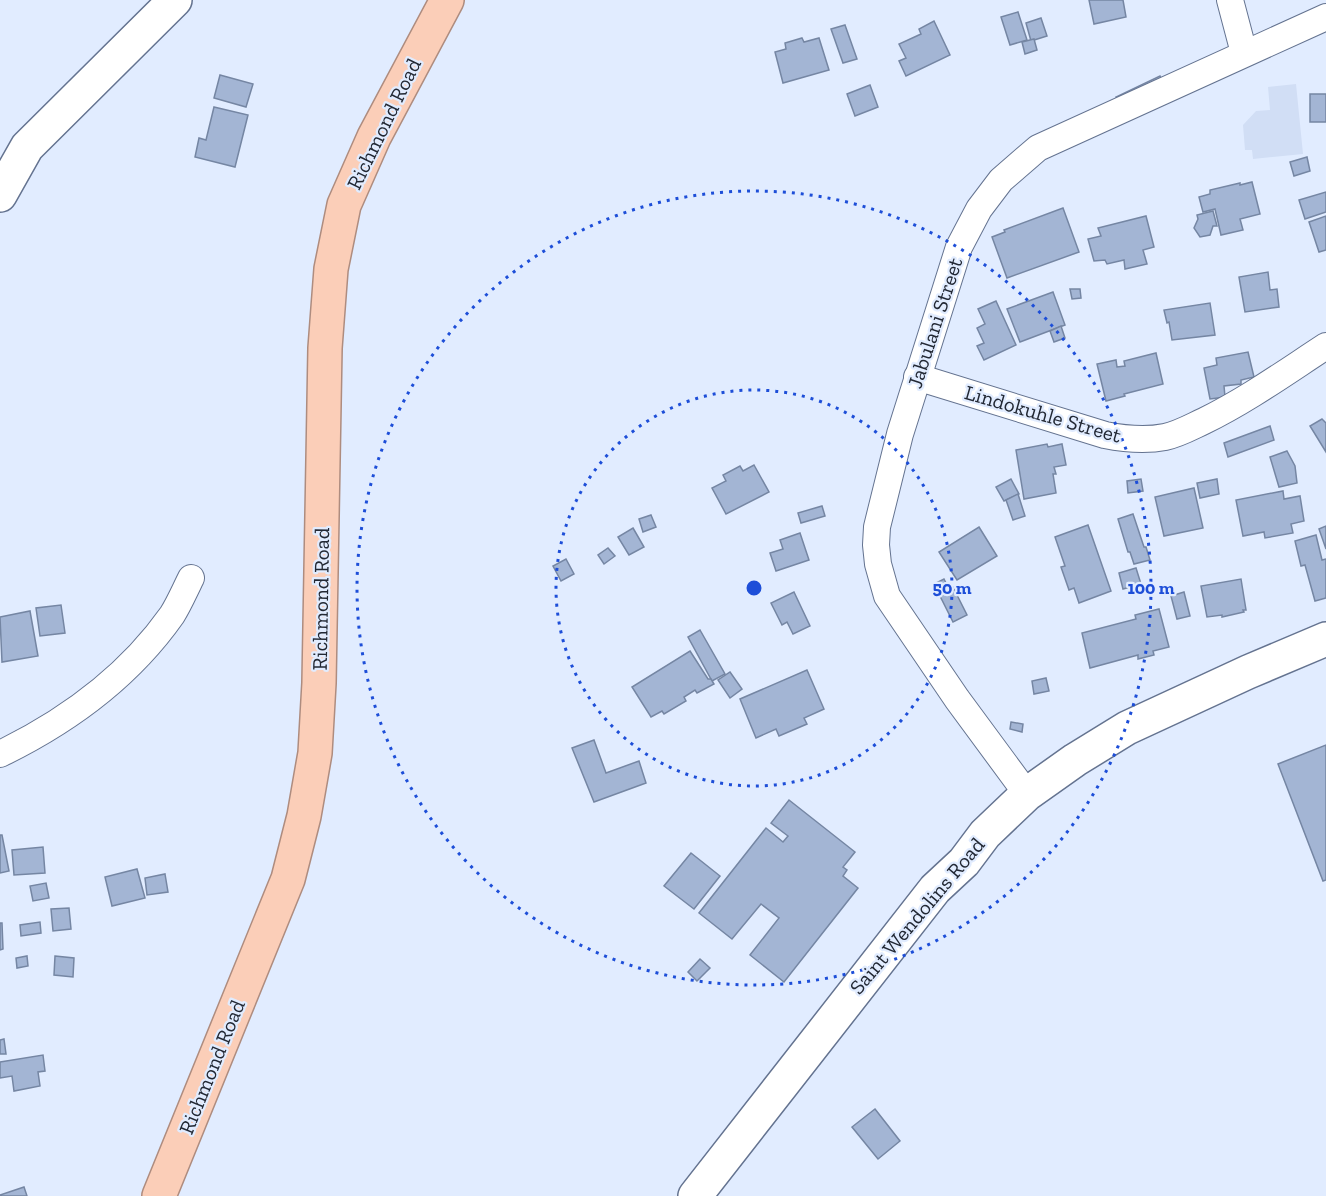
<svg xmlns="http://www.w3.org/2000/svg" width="1326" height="1196" font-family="'Zilla Slab',serif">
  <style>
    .built { fill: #d1def5 }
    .building { fill: #a3b5d4; stroke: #7586a3; stroke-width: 1.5 }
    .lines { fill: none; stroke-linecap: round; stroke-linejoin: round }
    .minor-casing { stroke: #647390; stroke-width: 28 }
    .tertiary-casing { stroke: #647390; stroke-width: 36 }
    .trunk-casing { stroke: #ae8c7f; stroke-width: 36 }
    .minor { stroke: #fff; stroke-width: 26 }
    .tertiary { stroke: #fff; stroke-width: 33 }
    .trunk { stroke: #fbceb8; stroke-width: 33 }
    .ring { fill: none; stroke: #1d4ed8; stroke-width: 3; stroke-dasharray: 3 6 }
    .labels { text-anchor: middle; stroke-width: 4.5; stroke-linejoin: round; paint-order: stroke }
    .street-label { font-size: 21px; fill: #222834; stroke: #e1ecff }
    .centre { fill: #1d4ed8; stroke: #e1ecff; stroke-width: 3 }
    .ring-label { font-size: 18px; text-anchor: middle; font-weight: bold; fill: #1d4ed8; stroke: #e1ecff; stroke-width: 4.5; stroke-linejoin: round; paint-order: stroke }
  </style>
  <rect width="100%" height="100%" fill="#e1ecff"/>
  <polygon class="built" points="1296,84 1303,154 1253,159 1252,150 1245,150 1243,125 1256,111 1270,110 1268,87"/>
  <g class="building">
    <polygon points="1089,0 1123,0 1126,17 1094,24"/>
    <polygon points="1018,12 1027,40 1010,45 1001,17"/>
    <polygon points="1041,18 1047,36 1031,41 1026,23"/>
    <polygon points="934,21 950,55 906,76 899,61 906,58 899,44 921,34 919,29"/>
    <polygon points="845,25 857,59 843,63 831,29"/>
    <polygon points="802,38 804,42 819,38 829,70 783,83 775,52 786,49 785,43"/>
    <polygon points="1034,39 1037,50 1025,54 1022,42"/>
    <polygon points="220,75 253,84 246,107 214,98"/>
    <polygon points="1160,76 1164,85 1121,106 1116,97"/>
    <polygon points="870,85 878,107 855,116 847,94"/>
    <rect x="1310" y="94" width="16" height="28"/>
    <polygon points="214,107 248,115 235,167 195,157 199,138 206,140"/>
    <polygon points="1307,157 1310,171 1294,176 1290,162"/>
    <polygon points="1252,182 1260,214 1240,219 1243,230 1221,235 1215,209 1203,212 1199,197 1210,194 1210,190 1240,183 1240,185"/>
    <polygon points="1326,192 1326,212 1305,219 1299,200"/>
    <polygon points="1063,208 1079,252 1007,278 992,237 1005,232 1004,230"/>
    <polygon points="1213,211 1217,226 1213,226 1210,235 1200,237 1194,228 1198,219 1197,215"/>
    <polygon points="1146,216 1154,247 1143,250 1147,264 1125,269 1124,260 1107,264 1105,260 1094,261 1088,239 1101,236 1098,228"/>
    <polygon points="1326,216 1326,250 1319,252 1309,222"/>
    <polygon points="1268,272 1270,290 1277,289 1279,307 1245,312 1239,277"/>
    <polygon points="1070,289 1080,289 1081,298 1072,299"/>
    <polygon points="1053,292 1065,325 1020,342 1007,309"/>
    <polygon points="996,301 1016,345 984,360 977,346 984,343 977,328 985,324 978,309"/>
    <polygon points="1210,303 1215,335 1172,340 1169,322 1167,323 1164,310"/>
    <polygon points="1061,326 1065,338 1054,342 1050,331"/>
    <polygon points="1248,352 1254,377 1241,380 1241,384 1224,386 1225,397 1210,399 1204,368 1217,365 1216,358"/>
    <polygon points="1156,353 1163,384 1124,394 1125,396 1106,401 1097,364 1116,360 1117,367 1125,366 1124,361"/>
    <polygon points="1322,419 1326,423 1326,452 1310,426"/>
    <polygon points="1270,426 1274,440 1228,457 1224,443"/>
    <polygon points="1047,444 1048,447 1062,444 1066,465 1054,467 1056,474 1053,474 1056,493 1024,499 1016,450"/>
    <polygon points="1287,451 1295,466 1297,483 1279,487 1270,457"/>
    <polygon points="754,465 769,492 726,514 712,488 726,481 723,475 740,466 743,471"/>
    <polygon points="1011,479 1019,494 1004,501 996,487"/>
    <polygon points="1141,479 1143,491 1128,493 1127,481"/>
    <polygon points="1217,479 1219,494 1200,498 1197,483"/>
    <polygon points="1194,488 1203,528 1164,536 1155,497"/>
    <polygon points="1283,491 1284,499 1300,496 1304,521 1291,524 1293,533 1265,538 1264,532 1243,536 1236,500"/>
    <polygon points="1018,494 1025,516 1013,520 1006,500"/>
    <polygon points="822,506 825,516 801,523 798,513"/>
    <polygon points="1133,514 1144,547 1146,547 1150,560 1134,564 1130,552 1128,552 1118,519"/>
    <polygon points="651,515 656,527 643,532 639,519"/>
    <polygon points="1088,525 1111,591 1079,603 1074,588 1069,590 1061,567 1065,566 1055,537"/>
    <polygon points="1326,526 1326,549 1319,529"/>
    <polygon points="979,527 997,556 957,580 939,552"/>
    <polygon points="633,528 644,547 629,555 618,537"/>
    <polygon points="800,533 809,560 776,571 770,553 783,549 780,540"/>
    <polygon points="1316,535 1322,560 1326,559 1326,598 1315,601 1305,565 1301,566 1295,541"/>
    <polygon points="608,548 615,556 604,564 598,555"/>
    <polygon points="566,559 574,574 561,581 553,566"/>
    <polygon points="1136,568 1141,584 1123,589 1119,573"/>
    <polygon points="944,579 950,591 942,595 936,583"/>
    <polygon points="1241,579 1246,610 1243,610 1244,612 1222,617 1222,615 1207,617 1201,586"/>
    <polygon points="954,589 967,615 953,622 940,596"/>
    <polygon points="794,592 810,626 793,634 787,622 782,625 771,603"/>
    <polygon points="1184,592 1190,616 1177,619 1171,596"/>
    <polygon points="61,605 65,633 40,636 36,608"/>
    <polygon points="1159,609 1169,647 1153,651 1154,655 1138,659 1138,655 1090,668 1082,633 1136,619 1135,615"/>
    <polygon points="30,611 38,656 2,662 0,617"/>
    <polygon points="700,630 725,674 712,681 688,637"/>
    <polygon points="690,651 708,679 711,679 714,684 697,693 695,690 684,697 686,701 664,714 662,711 651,717 632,687"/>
    <polygon points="807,670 824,709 804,718 807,724 779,736 776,729 756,738 740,699"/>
    <polygon points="730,672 742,689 730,698 718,680"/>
    <polygon points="1046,678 1049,691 1034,694 1032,681"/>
    <polygon points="1011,722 1023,724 1022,732 1010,729"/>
    <polygon points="594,740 606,773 639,761 646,783 594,802 572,748"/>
    <polygon points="1326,745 1326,880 1323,881 1278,764"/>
    <polygon points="789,800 855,852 843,867 847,870 843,876 858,888 784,982 750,955 779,918 761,904 732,939 699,913 766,828 783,842 788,836 771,823"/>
    <polygon points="0,835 2,835 9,871 0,873"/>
    <polygon points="43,847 45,873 14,875 12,850"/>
    <polygon points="691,853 720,876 694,909 664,886"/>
    <polygon points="137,869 145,898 112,906 105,877"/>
    <polygon points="165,874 168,892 147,895 145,878"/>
    <polygon points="46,883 49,898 33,901 30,886"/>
    <polygon points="69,908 71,929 53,931 51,909"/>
    <polygon points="40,922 41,933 21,936 20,925"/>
    <polygon points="0,923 2,923 3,949 0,950"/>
    <polygon points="27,956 28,966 17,968 16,958"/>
    <polygon points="55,956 74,958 73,977 54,975"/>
    <polygon points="700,959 710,968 697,981 688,972"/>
    <polygon points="4,1039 6,1054 0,1054 0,1040"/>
    <polygon points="43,1055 45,1071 38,1072 40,1086 14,1091 12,1076 0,1078 0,1062"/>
    <polygon points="875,1109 900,1141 878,1159 852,1127"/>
    <polygon points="24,1187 27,1196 0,1196 0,1195"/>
  </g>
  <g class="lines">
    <defs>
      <g id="minor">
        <polyline points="1230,0 1244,53"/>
        <path d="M917 377 1105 435C1125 439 1145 441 1165 437 1179 434 1191 427 1204 421 1247 400 1286 372 1326 346"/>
        <path d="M0 754C66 722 129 676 172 615 179 604 185 590 191 578"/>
        <polyline points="1027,794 957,699 887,596 878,564 876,545 877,527 900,434 959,247 979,209 1001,180 1038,148 1326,17"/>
      </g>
      <g id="tertiary">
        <polyline points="0,195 27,147 175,0"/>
        <polyline points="695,1196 935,889 964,862 985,834 1027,794 1075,760 1127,728 1248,672 1326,639"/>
      </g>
      <polyline id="trunk" points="159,1196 288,879 304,816 315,753 319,683 325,348 331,269 344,205 374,137 447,0"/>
    </defs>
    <use href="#minor" class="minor-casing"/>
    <use href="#tertiary" class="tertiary-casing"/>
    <use href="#trunk" class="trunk-casing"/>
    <use href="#minor" class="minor"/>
    <use href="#tertiary" class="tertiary"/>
    <use href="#trunk" class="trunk"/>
  </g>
  <g class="ring">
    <circle cx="754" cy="588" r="198"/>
    <circle cx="754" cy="588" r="397"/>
  </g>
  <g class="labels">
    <g class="street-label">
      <text transform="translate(384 124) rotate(-64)" y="7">Richmond Road</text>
      <text transform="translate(935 323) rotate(-72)" y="7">Jabulani Street</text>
      <text transform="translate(1043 414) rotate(16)" y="7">Lindokuhle Street</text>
      <text transform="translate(321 599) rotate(-89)" y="7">Richmond Road</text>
      <text transform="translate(917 916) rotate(-50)" y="7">Saint Wendolins Road</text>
      <text transform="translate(212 1067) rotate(-68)" y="7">Richmond Road</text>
    </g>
  </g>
  <circle cx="754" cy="588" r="9" class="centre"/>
  <g class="ring-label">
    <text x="952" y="594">50 m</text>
    <text x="1151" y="594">100 m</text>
  </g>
</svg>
